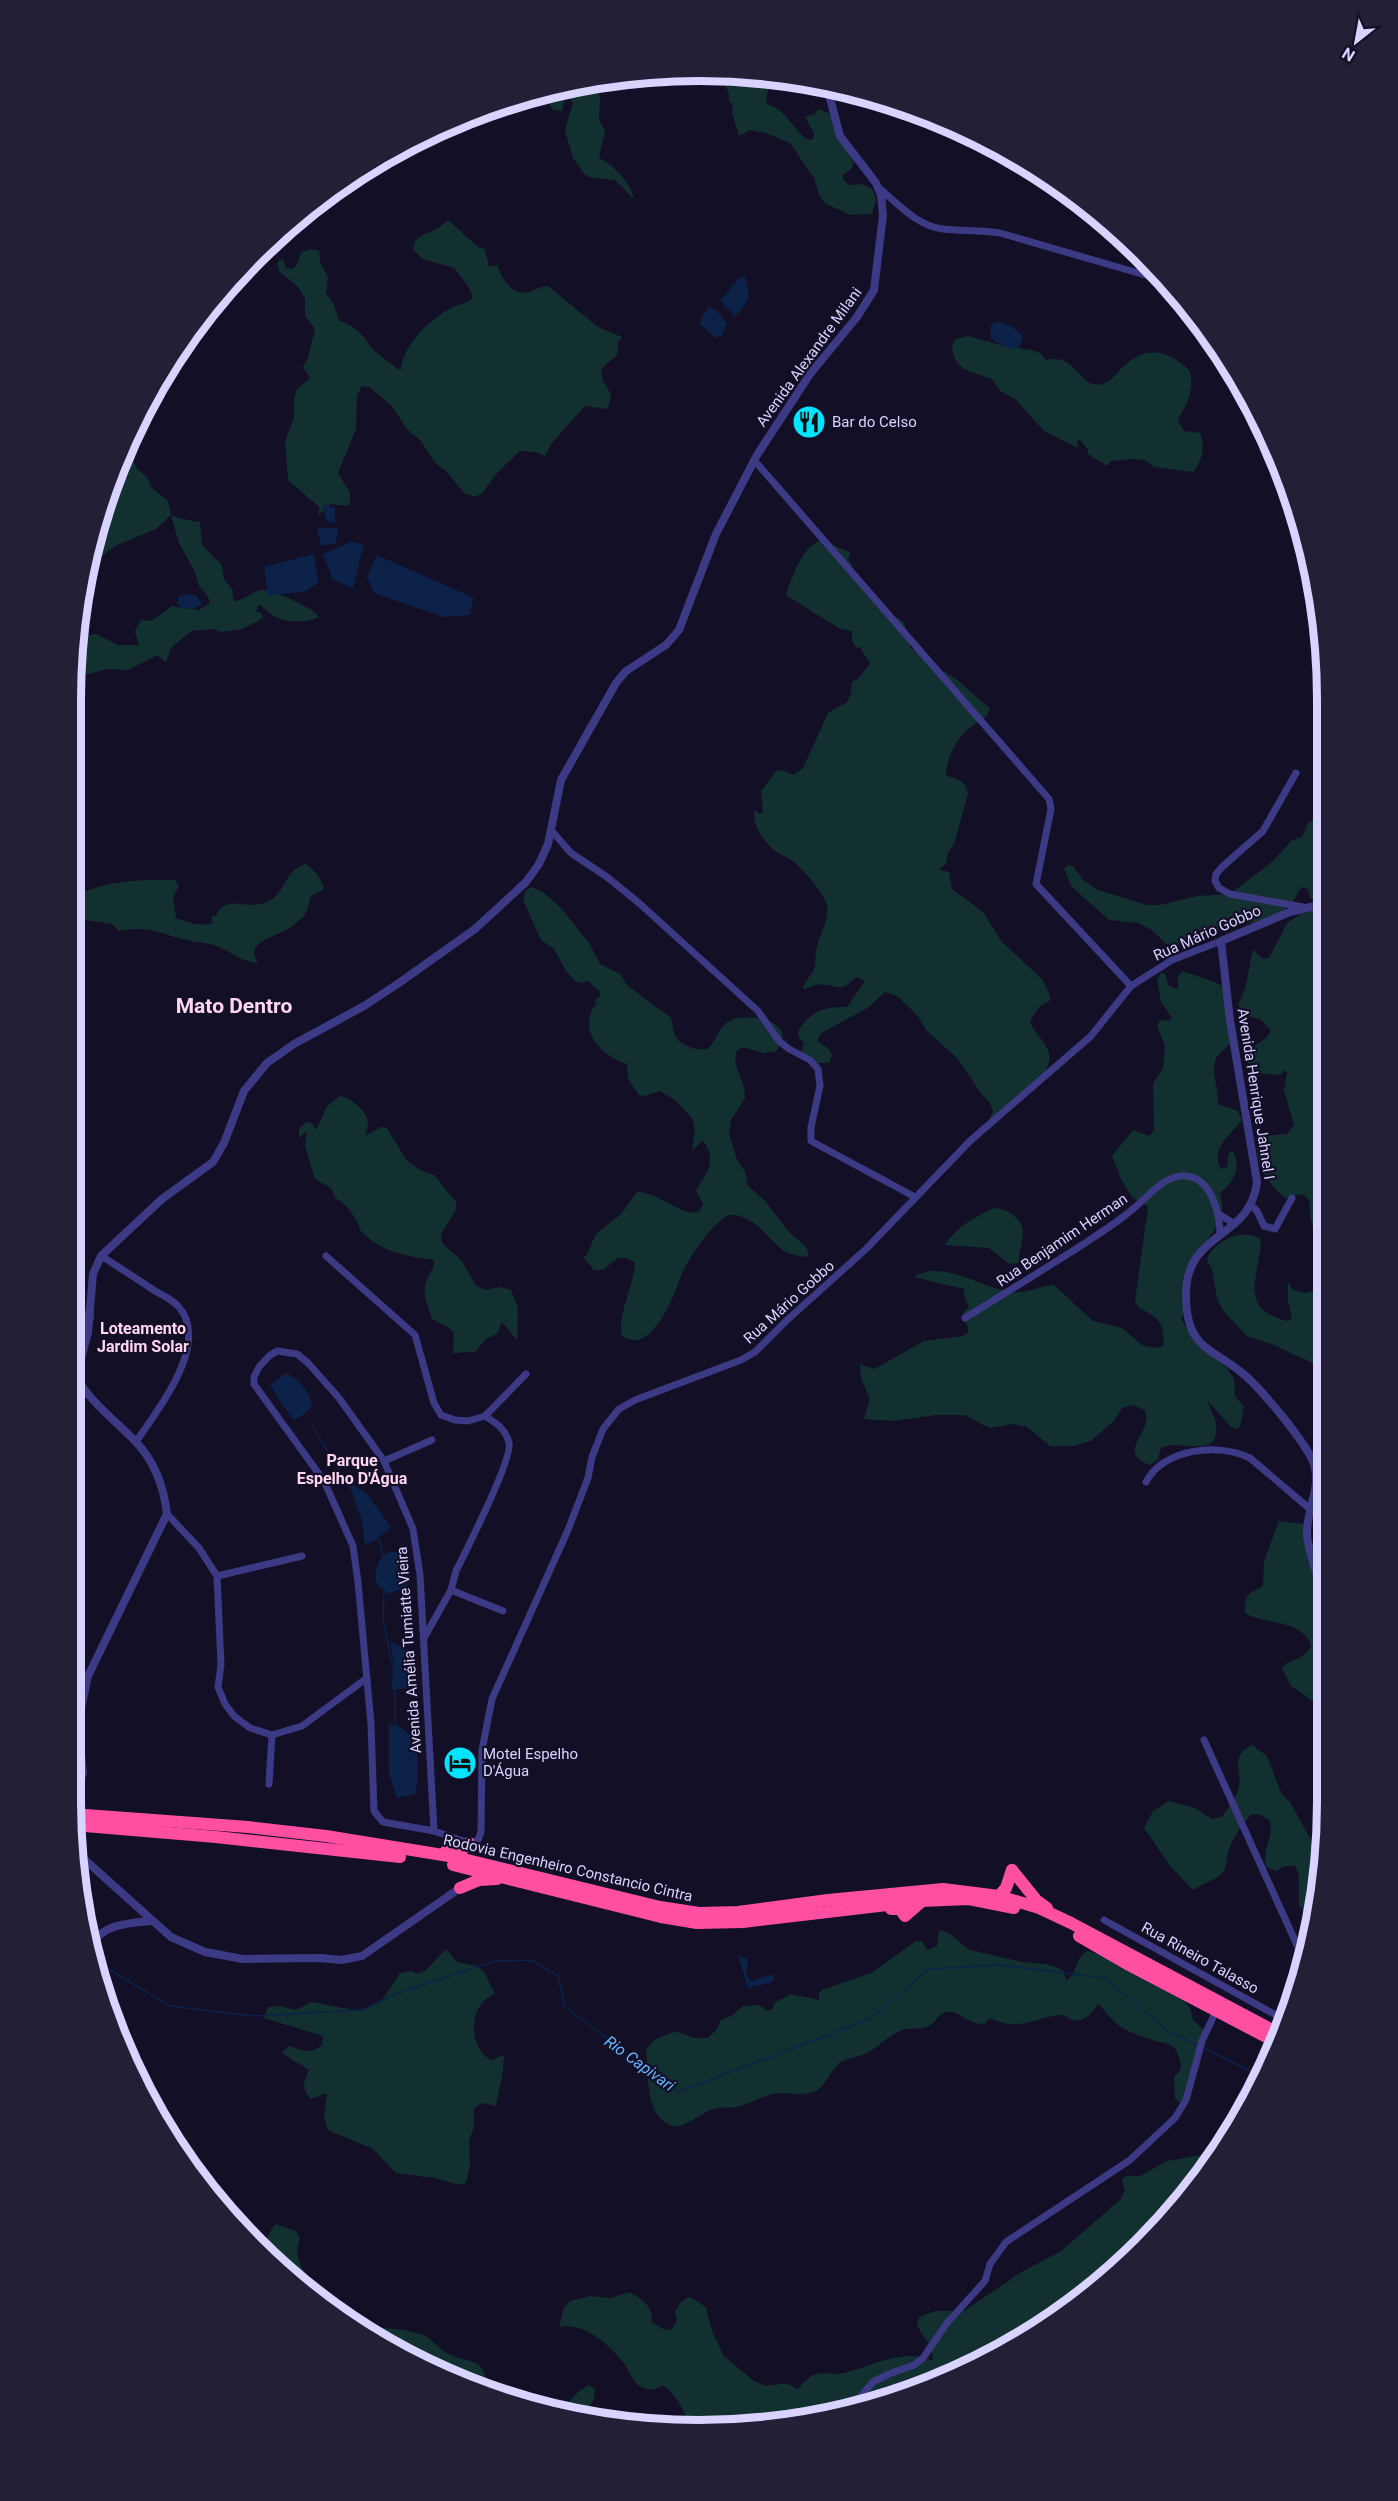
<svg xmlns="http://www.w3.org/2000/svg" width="1398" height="2501" font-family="Roboto,sans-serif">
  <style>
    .green { fill: #12302f }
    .water { fill: #0c2248 }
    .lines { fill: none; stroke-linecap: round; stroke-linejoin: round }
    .stream { stroke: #0c2248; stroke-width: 1.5 }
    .minor { stroke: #3d3a85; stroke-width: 7 }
    .tertiary { stroke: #3d3a85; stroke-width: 8 }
    .motorway { stroke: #ff4fa3; stroke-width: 12 }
    .labels { text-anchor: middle; stroke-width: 4.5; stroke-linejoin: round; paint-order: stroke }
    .street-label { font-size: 15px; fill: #d9d4ff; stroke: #130f26 }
    .poi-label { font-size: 15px; fill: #d9d4ff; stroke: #130f26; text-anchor: start }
    .neighbourhood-label { font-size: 16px; font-weight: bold; fill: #ffd6f0; stroke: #130f26 }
    .water-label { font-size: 16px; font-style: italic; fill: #62b6ff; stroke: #130f26 }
    .district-label { font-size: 21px; font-weight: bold; fill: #ffd6f0; stroke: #130f26 }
    .rim { fill: none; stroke: #d9d4ff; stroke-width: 8 }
  </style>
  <rect width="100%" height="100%" fill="#130f26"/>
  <g class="green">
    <path d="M721 74 770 76 766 104C786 108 792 129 808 140L813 139 814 134 805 116 814 115 818 109 831 114 854 163 851 169 843 175V179L849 185 862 184 872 189 876 199 872 214 851 215 826 204 820 197 814 178 790 143 766 133 750 130 739 136 732 113 733 104 729 101V94Z"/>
    <path d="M596 82 600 97 599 120 605 131 599 158C613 165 631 182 634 199L615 180 592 178 585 175 573 158 565 130 573 103 568 97 565 99 562 111 552 109 543 91Z"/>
    <path d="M448 220 478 247 485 249 489 267 497 265C502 278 511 296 529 292 536 290 540 286 548 286L598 327 622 337 617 343C623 358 608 359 601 370L603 381 611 394 608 409 585 406 551 444 545 456 535 452 520 451 498 472 483 492 476 497 464 493 447 472 435 463 421 441 407 429 391 405 369 387 362 386 357 395 356 429 338 473 350 493V503L347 506 330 504 318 516 319 507 288 480 285 441 294 418V399L297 389 310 378 303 367 308 358 315 329 305 316V298L298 287 280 272 277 264 279 260 284 259 285 267 292 269 297 265 301 252 313 249 319 251 321 265 328 277 326 293 333 303 339 320 353 327 363 336 372 349 399 370 401 369C403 345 430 319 451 308 459 304 467 304 473 297 471 290 460 274 454 268L423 259 413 250C414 235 425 235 436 229 440 227 444 223 448 220Z"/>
    <path d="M968 336 1008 347 1032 350 1040 353 1046 360C1078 352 1079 390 1102 384 1111 382 1117 372 1124 366 1146 345 1169 350 1190 371 1194 388 1189 403 1178 418L1181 417 1178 420 1184 431 1200 433C1205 448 1203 459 1193 472L1154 467 1145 460 1132 459 1111 461 1107 466 1088 454V450L1080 440 1077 441 1078 448 1044 431 1015 399 1000 391 992 379C976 372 958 373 953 353 952 347 952 345 955 339Z"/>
    <path d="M128 450 137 469 147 477 151 487 168 501 171 515 181 519 200 522 202 545 222 565 224 579 232 589 234 601C244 601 251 592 261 590 271 589 315 608 319 617 306 624 284 623 271 614 266 611 265 607 259 605L256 611 261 613 263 618 243 629 221 632 212 629 191 631 171 648 166 662 157 655 128 670 109 669 84 675H72L75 638 96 634 118 645H139L135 631 141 620 151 621 172 606 199 610 210 603 207 595 199 586 195 572 179 543 171 515 156 529 115 546 96 561 89 554 92 536Z"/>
    <path d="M822 540 851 553 848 559C853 566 855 575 859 582 867 594 870 587 876 606L904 622 911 649 919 650C933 669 935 665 953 677 966 685 976 699 990 708 988 718 981 719 973 725 958 736 946 757 946 775 956 780 966 779 968 794L954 844 948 853 946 863 939 870 949 872 952 889 983 912 1002 942 1043 980 1050 996V1001C1040 1003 1033 1014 1030 1023 1035 1033 1044 1040 1048 1050 1059 1076 1007 1107 989 1121L993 1111 990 1103 980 1092 958 1059 926 1030 918 1016 897 996 885 992 869 1007 820 1034 817 1041 830 1050 832 1056 829 1063H810L802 1052 804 1043C804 1043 798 1037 798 1036 796 1028 812 1014 819 1011 828 1007 838 1007 847 1007L865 981 856 977C838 996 836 982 816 985 811 986 808 989 803 989 804 980 811 977 814 969 816 963 815 957 816 951 818 936 832 917 826 902 819 887 806 873 794 862 788 857 780 855 774 850 764 842 751 823 755 810L759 814 763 812 761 791 776 771 782 770 793 775 803 768 828 713 847 702 851 694 852 682 859 678 870 663 859 646 857 649 852 641V631L840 629 786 595C792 577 802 546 822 540Z"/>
    <path d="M1323 813 1325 1365 1312 1363 1274 1345 1247 1336 1224 1312 1217 1299 1212 1270 1207 1259C1215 1240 1241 1228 1260 1238L1261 1245C1256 1282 1241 1309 1287 1321L1292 1319 1288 1300V1282L1293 1290 1306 1293 1317 1290C1331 1274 1312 1233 1310 1214 1310 1209 1310 1205 1309 1200L1302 1194 1287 1198C1273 1192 1249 1157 1260 1142 1266 1134 1279 1135 1287 1134L1294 1125 1284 1090 1287 1072 1285 1070 1280 1075 1258 1073 1249 1069 1247 1060 1250 1049 1266 1038 1271 1030 1260 1019 1244 1015 1238 1005 1245 989 1253 949 1262 959 1269 958 1287 923 1318 903 1310 898 1308 889 1303 887C1296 892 1297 897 1292 903 1278 919 1244 929 1224 921L1222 929 1214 931 1201 941 1173 946 1165 943 1152 930 1138 923 1109 920 1071 886 1064 868 1069 865 1073 866 1083 880 1098 890 1147 905H1160L1197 896 1230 894 1272 862 1292 840 1302 837 1308 823Z"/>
    <path d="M306 864 317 874 324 887 323 890 311 896C308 904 308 912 302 918 296 923 289 929 282 932 268 939 245 944 258 963 242 962 233 953 219 947 208 942 198 943 187 940 157 933 152 925 119 931L112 924 85 920 77 928 72 929V898C100 881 142 879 175 880L179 886 173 897 176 918C186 922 202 927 212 923V916H216C224 893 250 911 267 902 287 893 283 870 306 864Z"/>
    <path d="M532 887 543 892 561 908 589 943 600 964 620 974 628 986 670 1017C674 1024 672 1030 676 1037 680 1046 698 1051 708 1049 716 1041 719 1026 731 1020 746 1012 803 1021 775 1052L763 1053 742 1047 736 1052C732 1070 746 1080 745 1098L731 1120 729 1133 737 1160 745 1171 748 1186 765 1201 790 1233 806 1247 809 1254 807 1257C798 1256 786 1254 780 1248 763 1233 753 1214 728 1215 711 1225 690 1255 682 1274 673 1295 654 1356 622 1336 616 1317 634 1287 635 1263L627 1258H618L603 1270H594L583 1257 586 1256 596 1234 621 1214 637 1192C658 1191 681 1217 699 1212L703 1204 696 1190C708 1172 717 1160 703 1140L692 1151 695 1130 692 1118 676 1101 660 1091 644 1096 639 1095 628 1079 627 1064C602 1057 576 1030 596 1004L595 1000 600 996V992L588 981 580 983 575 981 566 971 554 949 541 940 523 900 525 891Z"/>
    <path d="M1182 971C1185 972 1219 983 1221 985 1229 990 1233 1036 1229 1044 1224 1051 1217 1053 1215 1062 1212 1077 1219 1090 1218 1104L1238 1111 1242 1120C1233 1133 1209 1148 1221 1169L1227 1167 1229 1153 1232 1151C1243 1165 1233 1184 1220 1193 1229 1227 1207 1232 1196 1260 1189 1279 1189 1300 1181 1319L1201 1348 1227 1368 1234 1379 1235 1396 1244 1407 1240 1427 1236 1429 1230 1426 1208 1401C1209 1409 1215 1416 1216 1424 1221 1461 1177 1438 1161 1448L1158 1459 1150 1465C1113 1451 1157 1430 1144 1410L1133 1405 1122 1408 1114 1421 1091 1441 1074 1446H1050L1027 1427 1013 1424 990 1428 965 1415H936L895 1421 864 1419 870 1399 861 1378 860 1364 874 1369 924 1341 962 1336 969 1332 963 1313 969 1307 964 1295V1289L914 1277C943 1258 982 1289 1013 1292 1027 1294 1039 1286 1054 1285L1093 1321 1122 1328 1142 1345 1155 1348 1163 1346C1166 1325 1158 1316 1139 1308L1135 1301 1148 1207 1132 1197 1121 1179 1112 1156 1133 1130 1149 1136 1154 1130 1153 1084 1163 1068 1165 1046 1157 1026 1160 1020 1168 1021 1172 1018 1161 1002 1157 979 1161 973 1165 974 1169 986 1178 989V976Z"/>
    <path d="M340 1096C350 1097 367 1111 368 1122 368 1127 366 1132 365 1136L381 1127 387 1128 407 1161 420 1170 434 1175 456 1202V1210L441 1234 442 1243 461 1260 476 1285 485 1290 501 1287 511 1290 518 1308 517 1340 502 1322 497 1334 486 1339 475 1352 453 1353 454 1333 448 1327 432 1319C429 1308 423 1298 425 1286 426 1276 435 1271 434 1260 406 1256 382 1253 361 1231 359 1228 359 1225 357 1222 353 1213 344 1202 335 1198L331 1188 315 1179 305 1146 307 1131 299 1138V1128L307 1122 312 1123 316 1130 327 1106Z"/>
    <path d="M995 1208C1008 1209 1022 1218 1023 1232 1023 1239 1019 1252 1019 1261L1016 1264 1008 1263 989 1248 945 1245C954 1229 978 1214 995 1208Z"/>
    <polygon points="1325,1493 1325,1539 1322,1528 1323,1518 1317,1510 1318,1500"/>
    <path d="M1279 1521 1304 1524 1317 1564H1320L1325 1555 1326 1710 1291 1686 1282 1668C1292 1657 1302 1662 1311 1646 1302 1618 1267 1626 1245 1613 1243 1595 1249 1593 1263 1586L1264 1561Z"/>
    <path d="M1252 1745 1267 1756 1282 1795 1290 1802 1310 1838 1322 1870 1314 1918 1310 1920 1299 1905V1875L1295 1866H1285L1276 1871 1266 1867C1262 1850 1274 1837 1270 1821L1261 1815 1252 1814C1244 1822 1235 1835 1230 1846 1226 1855 1229 1865 1222 1873 1214 1882 1202 1883 1193 1890L1171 1867 1144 1828 1153 1811 1169 1801 1195 1808 1212 1819 1222 1817C1227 1809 1237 1797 1239 1787 1242 1768 1229 1757 1252 1745Z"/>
    <path d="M939 1930C955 1933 957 1942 970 1950L1022 1962 1045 1964 1057 1967 1064 1972 1066 1981C1078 1973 1075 1958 1087 1951 1114 1957 1194 1988 1193 2020L1204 2030 1200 2064 1193 2071 1191 2092 1181 2104 1175 2098 1174 2077C1176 2074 1179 2073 1180 2070 1182 2067 1181 2063 1180 2061 1176 2040 1167 2046 1153 2040 1146 2038 1132 2033 1126 2030 1115 2025 1106 2013 1099 2004 1093 2009 1090 2017 1081 2020 1072 2023 1067 2014 1059 2015 1031 2019 1019 2032 990 2018L985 2024C968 2025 959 2010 947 2012 938 2013 936 2023 929 2026 922 2030 911 2027 902 2030 886 2037 882 2044 869 2052 860 2057 851 2057 843 2061 831 2067 827 2085 816 2091 806 2096 790 2093 780 2093 766 2094 754 2102 741 2106 732 2109 723 2106 714 2109 699 2112 684 2132 669 2125 644 2112 649 2073 646 2050L654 2040 675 2031 695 2038H708L717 2029 721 2020 731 2016 743 2006 759 2005 767 2011 773 2009 774 2003 791 1994 819 2000V1993L822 1990 871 1973 916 1941H922L927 1950 937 1946Z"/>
    <path d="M446 1949 457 1962 476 1966 484 1972 495 1994C468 2002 467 2050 492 2060L504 2055 503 2071 496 2106 482 2103 474 2109V2128L469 2140 470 2166 467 2180 464 2184H456L435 2178 396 2173 373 2149 328 2130 324 2117 327 2093 311 2099C301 2088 303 2083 309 2070L282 2053 289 2046C302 2050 311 2055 322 2045L323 2036 264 2018 268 2007 279 2006 296 2010 311 2002 354 2010 363 2009 381 2002 400 1973 412 1971 418 1974 426 1970Z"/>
    <path d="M1220 2152 1197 2185 1114 2274 1048 2325 940 2383 861 2409 740 2429H690C685 2413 678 2396 664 2386 656 2388 649 2392 641 2387 633 2382 630 2372 625 2365 610 2345 585 2322 559 2327L564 2308 570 2301 590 2296 610 2298 630 2292C644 2301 652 2305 652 2322L661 2328 671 2330 677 2321 675 2312 681 2302 690 2297 706 2307 712 2331 724 2356 754 2381 766 2386 786 2383 798 2389C803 2383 808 2377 816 2374 825 2372 835 2375 844 2373 872 2366 905 2347 933 2361L931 2347 917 2326 919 2317 935 2311H964L1020 2273 1061 2251 1121 2199 1125 2190 1122 2180 1125 2176H1140L1167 2161Z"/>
    <path d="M275 2224 296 2231 300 2239C291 2259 306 2279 324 2287L326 2291 318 2300 284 2274 255 2243 266 2239Z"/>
    <path d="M355 2328C376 2328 406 2327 425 2336 433 2340 438 2348 447 2353 472 2366 486 2354 488 2393L458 2383Z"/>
    <polygon points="589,2385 595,2389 594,2399 583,2417 559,2413 578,2392"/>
  </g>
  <g class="water">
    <path d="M745 277C751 297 750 302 735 316L720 301 739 278Z"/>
    <polygon points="709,307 717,311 727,324 722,335 716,338 700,324 703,315"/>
    <polygon points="1000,322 1013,327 1023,336 1019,348 1007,348 991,339 990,327 994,323"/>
    <polygon points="323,504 335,508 335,523 326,521"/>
    <polygon points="317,528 338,528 336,543 321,546"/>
    <polygon points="351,542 364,544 353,588 333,580 323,554"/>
    <polygon points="313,554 319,582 306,591 268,596 264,567"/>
    <polygon points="377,555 474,598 469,615 443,617 374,593 367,577"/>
    <polygon points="186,594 197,596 202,604 194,609 181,608 177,603 179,596"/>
    <path d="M286 1373C297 1377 312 1395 312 1406L302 1416 293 1420 270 1385Z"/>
    <polygon points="348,1481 367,1494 391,1527 377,1539 365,1545 362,1521"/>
    <path d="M389 1552H399L405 1555 410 1576 407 1587 388 1594 376 1582C376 1567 376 1560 389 1552Z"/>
    <polygon points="390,1642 410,1650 411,1688 391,1690 394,1660"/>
    <path d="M389 1724C421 1728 421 1769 415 1794L397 1798 389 1774Z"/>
    <polygon points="738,1956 746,1958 748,1962 746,1974 751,1981 773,1974 774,1980 772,1982 748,1988"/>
  </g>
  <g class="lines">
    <g class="stream">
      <polyline points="313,1427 350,1488"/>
      <polyline points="379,1539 383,1557"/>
      <polyline points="384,1589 383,1621 393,1667"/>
      <polyline points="395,1724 395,1690"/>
      <polyline points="92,1959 170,2006 252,2016 363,2010 390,1996 495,1961 532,1960 558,1976 565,2007 678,2092 870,2019 929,1969 1001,1965 1105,1978 1168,2031 1197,2045"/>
      <polyline points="1204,2048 1260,2076"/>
    </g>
    <g class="minor">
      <path d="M879 188C897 203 918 227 943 229 962 231 981 230 1000 233L1159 279"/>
      <polyline points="754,460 1049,799 1051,809 1036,884 1131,986"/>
      <polyline points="1296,773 1263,831 1222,867 1216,874 1215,881 1219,888 1230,894 1303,907"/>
      <polyline points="551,830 571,853 607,877 639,903 758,1011 779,1041 789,1049 810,1060 818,1069 820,1086 811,1127 811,1141 915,1197"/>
      <polyline points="1251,1205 1257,1211 1264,1226 1275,1229 1292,1198"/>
      <polyline points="1220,1215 1235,1224"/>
      <path d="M101 1256C119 1267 137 1279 155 1291 163 1295 172 1300 178 1306 212 1343 157 1410 136 1442"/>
      <polyline points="326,1256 415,1335 434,1403 441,1415 455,1420 468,1421 485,1416 526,1374"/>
      <path d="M965 1318C1004 1294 1043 1270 1082 1245 1100 1233 1118 1222 1134 1208 1149 1196 1166 1173 1187 1176 1212 1179 1220 1215 1220 1235"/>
      <polyline points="384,1461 432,1440"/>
      <path d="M1146 1482C1163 1449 1218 1442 1250 1458L1310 1509"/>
      <polyline points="167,1514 199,1548 217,1576 221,1665 218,1687 225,1704 234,1716 250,1728 272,1735 302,1726 367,1678"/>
      <polyline points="217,1576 302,1556"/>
      <polyline points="451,1590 503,1611"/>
      <path d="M424 1638 451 1590 456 1571C466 1551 513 1458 509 1443 506 1429 496 1423 485 1416"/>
      <polyline points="1204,1740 1306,1965"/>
      <polyline points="269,1784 272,1735"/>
      <polyline points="434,1831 420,1575 413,1529 384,1461 339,1398 308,1363 297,1354 277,1351 269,1356 259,1367 254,1377 254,1384 324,1481 353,1546 358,1582 371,1724 374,1811 383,1822 434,1831 469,1843 478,1840 481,1832 482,1750 492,1699 568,1530 588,1478 592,1457 603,1429 619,1409 635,1400 741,1360 755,1352 786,1321 866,1249 970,1141 1091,1036 1131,986 1172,960 1221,941"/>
      <polyline points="1104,1920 1283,2019"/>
      <polyline points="847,2412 873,2382 889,2374 914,2365 923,2358 947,2323 985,2281 990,2264 1006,2242 1130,2160 1175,2118 1186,2100 1202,2041 1216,2011"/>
    </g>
    <g class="tertiary">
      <path d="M1323 904 1290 912 1221 941 1230 1020 1257 1182C1250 1241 1186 1229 1186 1295 1186 1351 1213 1347 1247 1377 1266 1395 1300 1436 1312 1459 1324 1485 1306 1508 1307 1535 1308 1552 1317 1570 1320 1588 1324 1604 1325 1621 1325 1637"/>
      <polyline points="71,1307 90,1318"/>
      <path d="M1326 1676C1322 1711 1318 1746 1326 1780"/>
      <path d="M73 1798 83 1773 78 1723 88 1676 167 1514C164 1488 155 1462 136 1442 116 1421 91 1403 76 1377L88 1333 93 1274 101 1256 162 1199 213 1162 224 1143 244 1091 267 1063 294 1044 364 1006 399 983 475 929 526 882 539 864 548 844 561 780 616 683 626 671 666 645 679 630 716 534 757 455 810 374 857 317 874 290 883 215 881 195 876 183 840 136 827 87"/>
      <polyline points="75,1851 171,1937 205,1952 243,1959 321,1958 341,1960 362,1956 460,1888"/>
      <path d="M89 1949C101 1924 127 1923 152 1921"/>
    </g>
    <g class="motorway">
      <polyline points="71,1804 73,1798"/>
      <polyline points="72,1814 248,1827 326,1836 455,1857 660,1907 699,1913 738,1912 828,1900 943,1889 999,1896 1039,1908 1071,1923 1278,2033"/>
      <polyline points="73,1825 216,1837 400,1857"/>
      <polyline points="446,1851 461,1851 469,1843"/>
      <polyline points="453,1865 661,1917 697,1923 743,1922 921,1901 969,1899 1014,1908"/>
      <polyline points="1012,1870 1037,1901 1047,1908"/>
      <polyline points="460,1888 479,1880 497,1879"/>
      <polyline points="999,1896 1006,1888 1012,1870"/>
      <polyline points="891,1909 900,1909 905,1916 921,1902"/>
      <polyline points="1079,1936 1129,1965 1274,2041"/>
    </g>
  </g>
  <defs>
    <symbol id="restaurant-disc" viewBox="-11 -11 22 22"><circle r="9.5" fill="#00e5ff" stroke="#130f26"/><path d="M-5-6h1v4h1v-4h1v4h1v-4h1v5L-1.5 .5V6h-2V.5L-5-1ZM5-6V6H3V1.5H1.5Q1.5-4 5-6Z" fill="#111"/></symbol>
    <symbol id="hotel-disc" viewBox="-11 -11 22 22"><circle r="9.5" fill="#00e5ff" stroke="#130f26"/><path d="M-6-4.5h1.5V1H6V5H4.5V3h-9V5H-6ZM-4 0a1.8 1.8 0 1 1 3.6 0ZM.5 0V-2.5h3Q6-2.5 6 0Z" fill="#111"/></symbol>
  </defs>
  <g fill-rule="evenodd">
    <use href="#restaurant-disc" x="790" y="403" width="38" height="38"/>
    <use href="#hotel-disc" x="441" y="1744" width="38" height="38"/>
  </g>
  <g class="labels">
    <g class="street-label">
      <text transform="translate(809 357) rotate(-54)" y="5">Avenida Alexandre Milani</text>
      <text transform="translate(1207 933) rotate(-24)" y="5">Rua Mário Gobbo</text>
      <text transform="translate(1256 1094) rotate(81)" y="5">Avenida Henrique Jahnel I</text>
      <text transform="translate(1062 1240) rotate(-34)" y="5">Rua Benjamim Herman</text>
      <text transform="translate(789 1302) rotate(-42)" y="5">Rua Mário Gobbo</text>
      <text transform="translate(409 1650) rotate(-94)" y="5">Avenida Amélia Tumiatte Vieira</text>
      <text transform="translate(568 1868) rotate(13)" y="5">Rodovia Engenheiro Constancio Cintra</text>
      <text transform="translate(1200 1958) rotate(29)" y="5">Rua Rineiro Talasso</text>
    </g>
    <g class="poi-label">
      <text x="832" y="427">Bar do Celso</text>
      <text x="483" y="1759">Motel Espelho<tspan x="483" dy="17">D'Água</tspan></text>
    </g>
    <g class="neighbourhood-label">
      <text x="143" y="1334">Loteamento<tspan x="143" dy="18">Jardim Solar</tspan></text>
      <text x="352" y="1466">Parque<tspan x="352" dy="18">Espelho D'Água</tspan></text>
    </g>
    <g class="water-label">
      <text transform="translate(640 2063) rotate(36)" y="6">Rio Capivari</text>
    </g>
    <g class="district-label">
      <text x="234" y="1013">Mato Dentro</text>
    </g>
  </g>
  <path d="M0 0H1398V2501H0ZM699 81H699A618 618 0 0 1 1317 699V1802A618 618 0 0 1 699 2420H699A618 618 0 0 1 81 1802V699A618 618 0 0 1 699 81Z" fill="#231f37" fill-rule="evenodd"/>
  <path class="rim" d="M699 81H699A618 618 0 0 1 1317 699V1802A618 618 0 0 1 699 2420H699A618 618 0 0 1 81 1802V699A618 618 0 0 1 699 81Z"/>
  <g transform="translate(1356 42) rotate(211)" stroke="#130f26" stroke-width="4.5" paint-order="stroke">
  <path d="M0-4.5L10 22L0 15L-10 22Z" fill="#d9d4ff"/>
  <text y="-9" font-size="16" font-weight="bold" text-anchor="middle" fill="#d9d4ff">N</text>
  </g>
</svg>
